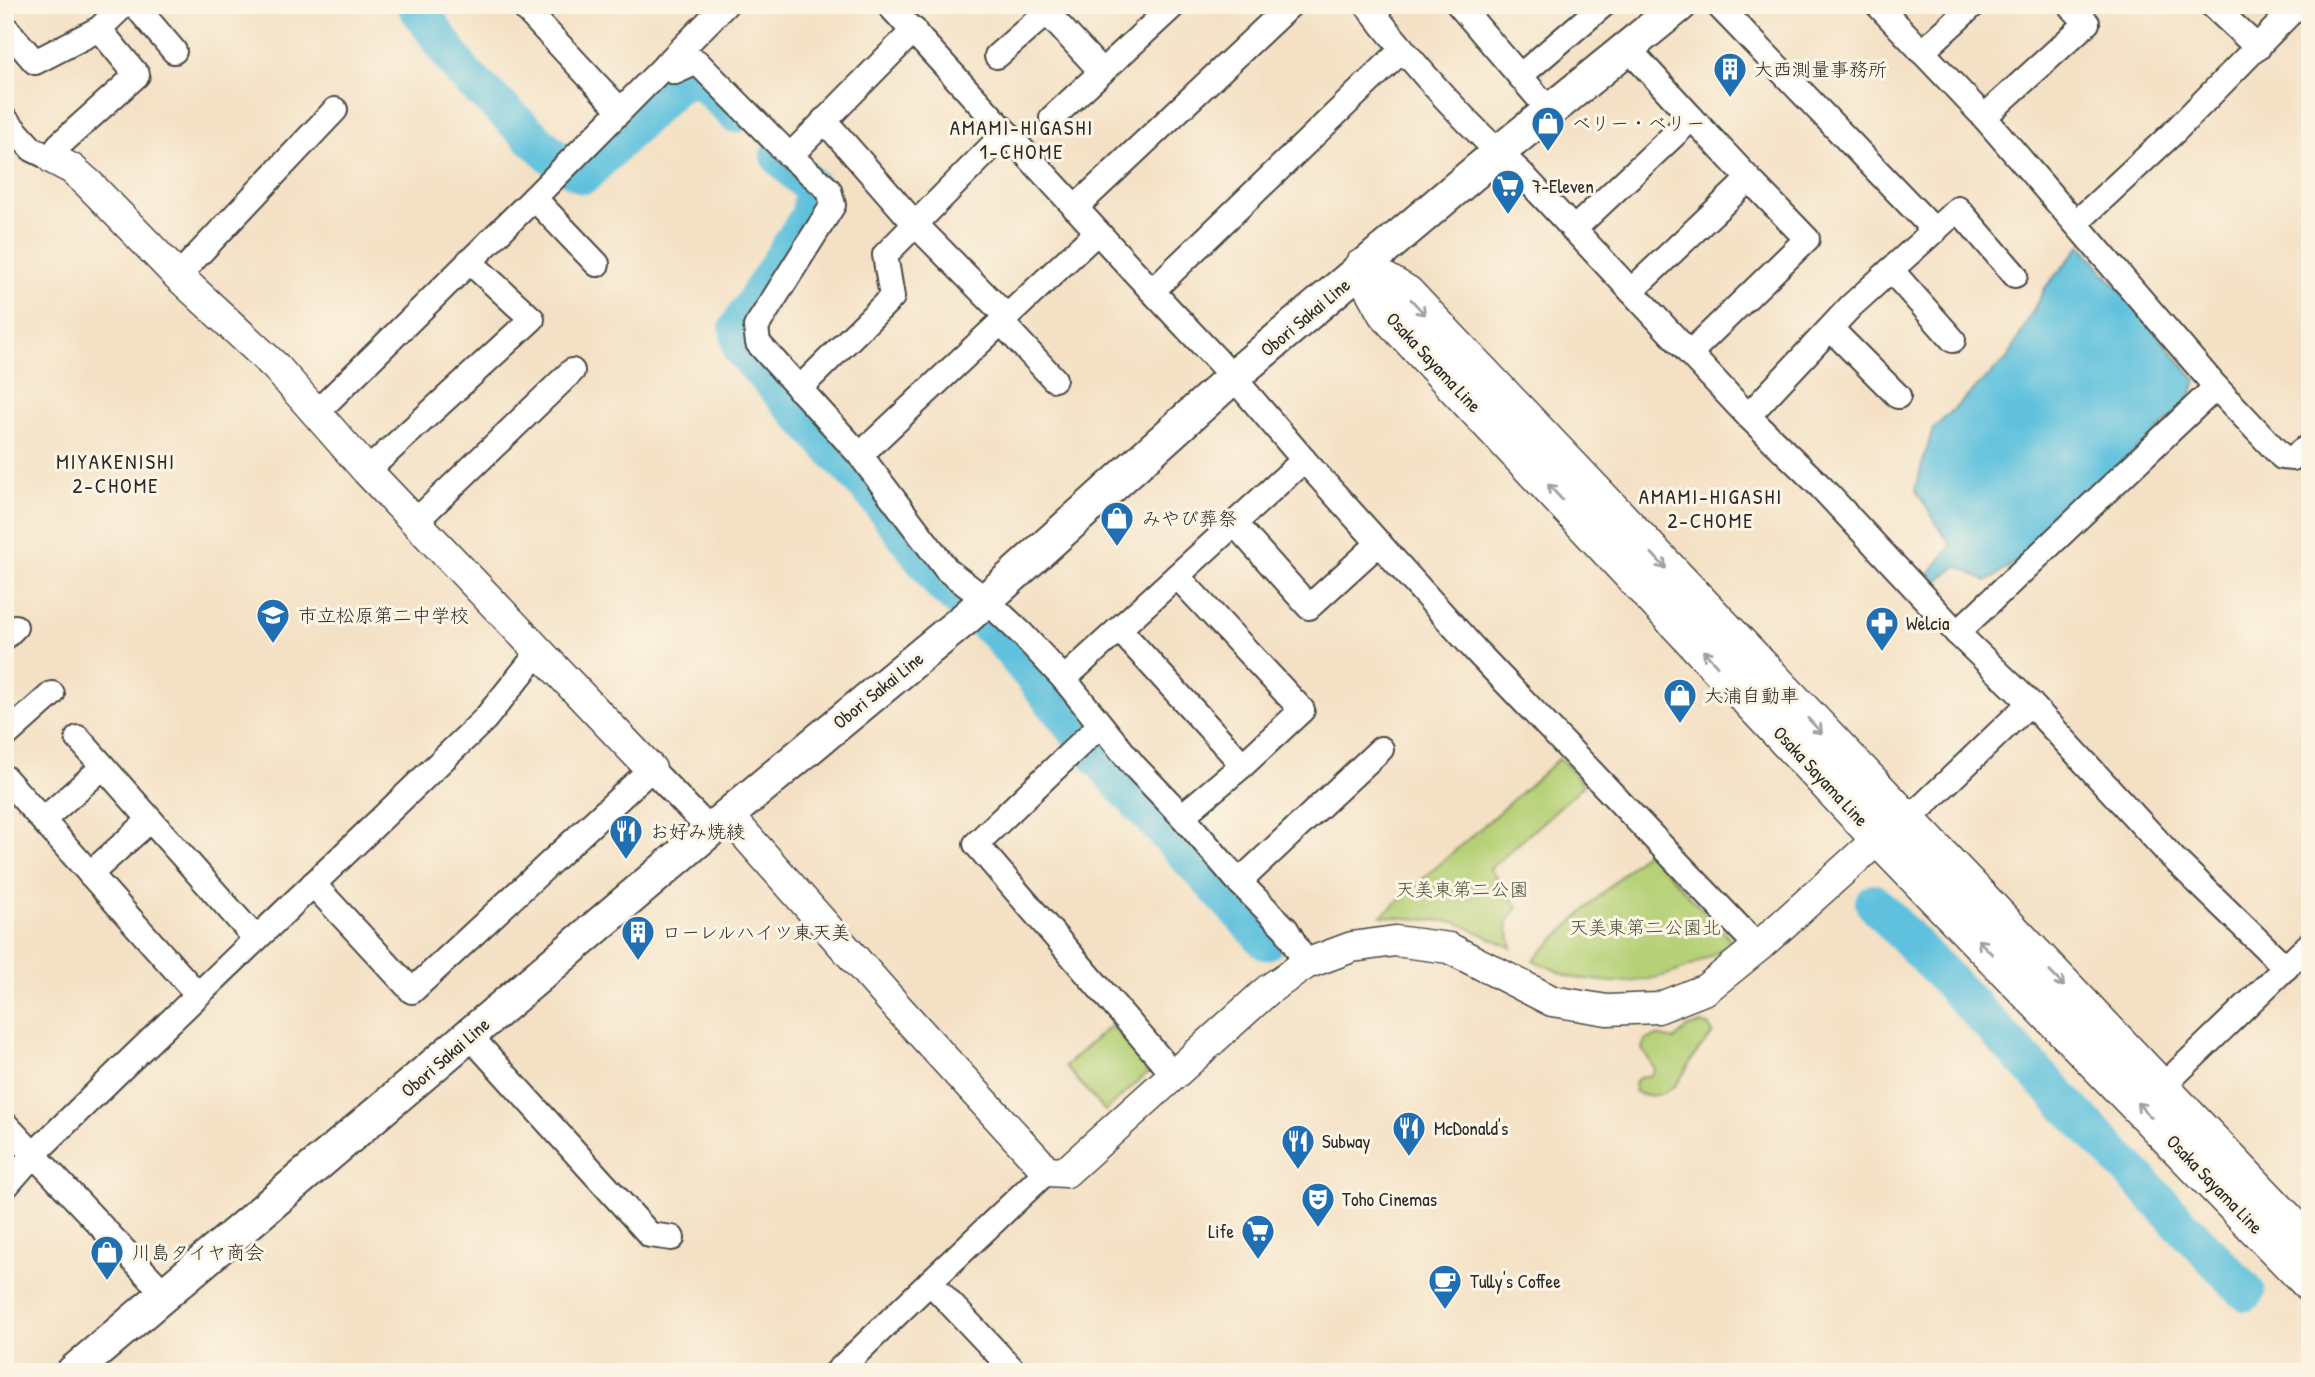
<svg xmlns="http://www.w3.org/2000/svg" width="2315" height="1377" font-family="'Patrick Hand','Klee One',sans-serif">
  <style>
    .green { fill: #b5d076; stroke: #707e50; stroke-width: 2 }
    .water { fill: #5fc1dd; stroke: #457684; stroke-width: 2 }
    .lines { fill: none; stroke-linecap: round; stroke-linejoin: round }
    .river { stroke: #5fc1dd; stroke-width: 38 }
    .minor-casing { stroke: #494642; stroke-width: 28 }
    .tertiary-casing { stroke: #494642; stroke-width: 33 }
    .secondary-casing { stroke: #494642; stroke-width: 37 }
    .primary-casing { stroke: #494642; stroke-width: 40 }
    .minor { stroke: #fff; stroke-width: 24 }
    .tertiary { stroke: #fff; stroke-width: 30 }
    .secondary { stroke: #fff; stroke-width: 33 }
    .primary { stroke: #fff; stroke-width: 37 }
    .oneway { stroke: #a0a0a0 }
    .labels { text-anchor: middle; stroke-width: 6; stroke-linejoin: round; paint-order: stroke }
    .poi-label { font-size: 19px; fill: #2b2b2b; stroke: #fcf5e5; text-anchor: start }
    .street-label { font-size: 19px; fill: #2b2b2b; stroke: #fcf5e5 }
    .park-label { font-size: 19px; fill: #4e543e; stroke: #fcf5e5 }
    .neighbourhood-label { font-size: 21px; letter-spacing: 2px; fill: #2b2b2b; stroke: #fcf5e5 }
  </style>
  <rect width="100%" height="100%" fill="#fcf5e5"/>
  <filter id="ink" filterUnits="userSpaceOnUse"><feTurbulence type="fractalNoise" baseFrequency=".0143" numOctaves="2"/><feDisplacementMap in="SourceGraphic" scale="14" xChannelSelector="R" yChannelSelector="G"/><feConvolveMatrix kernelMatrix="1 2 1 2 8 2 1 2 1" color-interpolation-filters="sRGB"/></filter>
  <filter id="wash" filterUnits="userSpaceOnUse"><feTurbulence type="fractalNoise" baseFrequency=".00686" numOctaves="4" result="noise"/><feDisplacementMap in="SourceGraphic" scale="28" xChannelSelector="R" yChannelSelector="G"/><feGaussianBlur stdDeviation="1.57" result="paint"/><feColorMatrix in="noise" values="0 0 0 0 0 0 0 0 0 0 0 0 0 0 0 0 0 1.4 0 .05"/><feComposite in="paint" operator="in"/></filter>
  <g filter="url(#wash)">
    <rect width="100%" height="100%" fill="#f4e1c5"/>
    <g class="green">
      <polygon points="1560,758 1584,785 1490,869 1518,907 1507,923 1512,948 1456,922 1381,916"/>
      <path d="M1647 851 1733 942C1691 971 1646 988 1595 980 1586 979 1576 979 1568 976 1556 971 1544 965 1533 960Z"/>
      <path d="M1702 1024 1708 1025 1713 1033C1708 1041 1700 1047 1695 1055 1683 1072 1679 1091 1656 1095 1647 1096 1642 1097 1635 1091L1634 1083 1639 1078 1651 1075 1655 1069 1642 1049 1645 1040 1657 1036 1674 1040 1688 1027Z"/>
      <polygon points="1111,1025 1151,1070 1105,1111 1065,1066"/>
    </g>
    <polygon class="water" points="2081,245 2196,380 2190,400 2026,555 1987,582 1958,566 1936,582 1929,574 1951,546 1915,489 1933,429 2008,358 2045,288"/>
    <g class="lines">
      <g class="river">
        <polyline points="416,5 464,74 556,159 584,175 678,83 700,78 736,114"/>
        <polyline points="779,156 813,189 810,215 738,328 742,350 874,494 943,585 998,634 1119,782 1266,941 1274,932"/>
        <polyline points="1874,903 2246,1292"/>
      </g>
    </g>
  </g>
  <g filter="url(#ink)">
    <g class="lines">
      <defs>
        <g id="minor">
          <polyline points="135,5 174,51"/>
          <polyline points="522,5 620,110"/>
          <polyline points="889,5 1152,291 1233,377 1304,460 1476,651 1758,947"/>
          <polyline points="1040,5 1102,72"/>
          <path d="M1367 5C1413 64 1465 123 1521 173L1748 416 1821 487 1957 633 2030 703 2172 857 2286 968"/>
          <polyline points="1459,5 1549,110"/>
          <polyline points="1718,5 1935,231"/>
          <polyline points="1878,5 1984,117 2216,387 2282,457 2293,458 2303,450 2310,457"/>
          <polyline points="2212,5 2258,48"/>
          <polyline points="5,27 35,62 99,29 124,5"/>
          <polyline points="914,30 790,156 829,190 833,205 756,327 758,343 860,455 947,570 986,600 1022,634 1064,679 1134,766 1182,816 1239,882 1286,929 1306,964"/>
          <polyline points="1922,52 1973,5"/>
          <polyline points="997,56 1055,5"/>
          <polyline points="666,64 675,72 697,62 790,156"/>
          <polyline points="1520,76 1603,5"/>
          <polyline points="1984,117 2087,23 2070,5"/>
          <polyline points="1052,118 1174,5"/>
          <polyline points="5,119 32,149 53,159 59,145 137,75 99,29"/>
          <polyline points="824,120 916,225 1007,317"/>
          <polyline points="534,198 597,264"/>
          <polyline points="1075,208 1290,5"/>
          <polyline points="2076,223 2174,132 2298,5"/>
          <polyline points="1573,230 1692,118 1627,47"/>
          <polyline points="1891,270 1953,340"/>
          <polyline points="178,276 335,110"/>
          <polyline points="1152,291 1402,50"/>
          <polyline points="1631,291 1749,179 1692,118"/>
          <polyline points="1001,322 1054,379"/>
          <polyline points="1831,329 1898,396"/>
          <polyline points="1690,353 1807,239 1749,179"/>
          <polyline points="799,389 892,297 885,255 1006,132"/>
          <polyline points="316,413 534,198 725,5"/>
          <polyline points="1748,416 1851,306 1958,209 2015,275"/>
          <polyline points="860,455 1097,232"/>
          <polyline points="367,471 532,319 469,261"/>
          <polyline points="415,522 572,371"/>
          <polyline points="1234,523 1309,607 1379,543"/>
          <polyline points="1177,576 1302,710 1243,765 1182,816"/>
          <polyline points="1119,629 1243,765"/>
          <polyline points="1957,633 2216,387"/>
          <polyline points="5,637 15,627"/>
          <polyline points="1064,679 1304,460"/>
          <polyline points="1100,725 976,844 1175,1076"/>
          <polyline points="5,736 52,694"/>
          <polyline points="78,738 256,939"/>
          <polyline points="5,778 198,995"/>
          <polyline points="43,820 103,767"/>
          <polyline points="1906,822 2030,703"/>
          <polyline points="90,874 150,820"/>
          <polyline points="1239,882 1381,749"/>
          <polyline points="313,884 412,991 651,769 710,830"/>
          <polyline points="470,1036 650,1235 672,1238"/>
          <polyline points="2161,1088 2310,944"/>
          <polyline points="5,1124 165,1294"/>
          <polyline points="5,1187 34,1154 122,1068 485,719 539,652"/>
          <polyline points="930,1282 1047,1171"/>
          <polyline points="837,1372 930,1282 1015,1372"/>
        </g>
        <g id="tertiary">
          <polyline points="53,159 72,169 89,184 178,276 276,367 367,471 651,769"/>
          <polyline points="728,815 898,1008 1047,1171 1066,1172 1268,990 1306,964 1352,947 1395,941 1449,948 1552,1001 1607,1010 1658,1008 1706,989 1758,947 1879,838 1897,828"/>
        </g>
        <polyline id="secondary" points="73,1372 728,815 967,617 1233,377 1499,152 1680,5"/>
        <g id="primary">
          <polyline points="1362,268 1386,312 1879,838 2310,1283"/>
          <polyline points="1363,269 1406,294 2310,1245"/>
        </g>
      </defs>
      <use href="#minor" class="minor-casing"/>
      <use href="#tertiary" class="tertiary-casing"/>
      <use href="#secondary" class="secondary-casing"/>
      <use href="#primary" class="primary-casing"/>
      <use href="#minor" class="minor"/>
      <use href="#tertiary" class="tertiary"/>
      <use href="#secondary" class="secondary"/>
      <use href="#primary" class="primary"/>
    </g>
    <defs><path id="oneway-shaft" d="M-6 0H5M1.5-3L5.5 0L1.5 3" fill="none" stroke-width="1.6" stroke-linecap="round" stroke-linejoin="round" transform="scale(1.75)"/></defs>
    <g class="oneway">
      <use href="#oneway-shaft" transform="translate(1418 307) rotate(47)"/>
      <use href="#oneway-shaft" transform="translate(1555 492) rotate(-133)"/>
      <use href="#oneway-shaft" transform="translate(1659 561) rotate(47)"/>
      <use href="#oneway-shaft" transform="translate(1710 658) rotate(-133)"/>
      <use href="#oneway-shaft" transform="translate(1815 726) rotate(47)"/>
      <use href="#oneway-shaft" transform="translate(1985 947) rotate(-134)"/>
      <use href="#oneway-shaft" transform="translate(2057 979) rotate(46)"/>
      <use href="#oneway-shaft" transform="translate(2144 1110) rotate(-134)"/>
    </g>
  </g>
  <defs>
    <symbol id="building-pin" viewBox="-11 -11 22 30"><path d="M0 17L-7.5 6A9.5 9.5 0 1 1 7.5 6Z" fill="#1f6fb2" stroke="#fcf5e5"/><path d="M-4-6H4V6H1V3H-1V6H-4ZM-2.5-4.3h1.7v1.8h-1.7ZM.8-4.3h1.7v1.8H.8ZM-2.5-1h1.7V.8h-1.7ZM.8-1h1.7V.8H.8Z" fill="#fff"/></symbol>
    <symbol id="shop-pin" viewBox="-11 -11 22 30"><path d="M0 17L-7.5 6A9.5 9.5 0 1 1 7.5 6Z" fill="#1f6fb2" stroke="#fcf5e5"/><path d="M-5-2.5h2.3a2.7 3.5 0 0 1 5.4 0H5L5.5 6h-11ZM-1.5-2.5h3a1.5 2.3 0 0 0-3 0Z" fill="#fff"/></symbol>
    <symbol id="supermarket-pin" viewBox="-11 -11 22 30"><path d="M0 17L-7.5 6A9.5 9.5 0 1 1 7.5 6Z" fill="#1f6fb2" stroke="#fcf5e5"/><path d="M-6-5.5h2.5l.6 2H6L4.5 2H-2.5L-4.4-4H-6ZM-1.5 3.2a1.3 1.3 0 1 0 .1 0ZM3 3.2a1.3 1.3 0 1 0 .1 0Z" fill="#fff"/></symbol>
    <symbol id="school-pin" viewBox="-11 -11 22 30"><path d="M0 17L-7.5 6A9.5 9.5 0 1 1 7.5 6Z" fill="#1f6fb2" stroke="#fcf5e5"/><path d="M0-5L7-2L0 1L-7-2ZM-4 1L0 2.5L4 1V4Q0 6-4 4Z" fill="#fff"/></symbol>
    <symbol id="pharmacy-pin" viewBox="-11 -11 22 30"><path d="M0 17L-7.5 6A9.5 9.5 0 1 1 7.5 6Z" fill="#1f6fb2" stroke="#fcf5e5"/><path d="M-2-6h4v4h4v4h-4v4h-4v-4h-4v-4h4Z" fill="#fff"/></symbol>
    <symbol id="restaurant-pin" viewBox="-11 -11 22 30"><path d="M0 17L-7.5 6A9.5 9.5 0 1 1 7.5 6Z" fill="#1f6fb2" stroke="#fcf5e5"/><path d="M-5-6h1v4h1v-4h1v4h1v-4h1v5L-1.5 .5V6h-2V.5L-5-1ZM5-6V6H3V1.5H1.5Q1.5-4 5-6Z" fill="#fff"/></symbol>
    <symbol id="theatre-pin" viewBox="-11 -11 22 30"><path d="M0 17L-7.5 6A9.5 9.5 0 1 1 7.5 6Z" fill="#1f6fb2" stroke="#fcf5e5"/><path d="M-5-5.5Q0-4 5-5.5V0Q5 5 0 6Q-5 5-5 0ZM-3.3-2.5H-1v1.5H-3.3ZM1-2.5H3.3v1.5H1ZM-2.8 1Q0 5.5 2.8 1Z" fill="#fff"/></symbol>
    <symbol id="cafe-pin" viewBox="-11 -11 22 30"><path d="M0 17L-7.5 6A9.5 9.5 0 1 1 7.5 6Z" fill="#1f6fb2" stroke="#fcf5e5"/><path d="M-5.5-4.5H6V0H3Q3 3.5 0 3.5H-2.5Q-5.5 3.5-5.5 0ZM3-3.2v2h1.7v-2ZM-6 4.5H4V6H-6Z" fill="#fff"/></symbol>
  </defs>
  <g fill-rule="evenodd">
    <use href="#building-pin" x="1711" y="50" width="38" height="52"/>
    <use href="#shop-pin" x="1529" y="104" width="38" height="52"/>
    <use href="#supermarket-pin" x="1489" y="167" width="38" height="52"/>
    <use href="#shop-pin" x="1098" y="499" width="38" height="52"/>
    <use href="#school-pin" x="254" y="596" width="38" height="52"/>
    <use href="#pharmacy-pin" x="1863" y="604" width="38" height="52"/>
    <use href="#shop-pin" x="1661" y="676" width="38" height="52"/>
    <use href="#restaurant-pin" x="607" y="812" width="38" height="52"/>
    <use href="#building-pin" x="619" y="913" width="38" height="52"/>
    <use href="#restaurant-pin" x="1390" y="1109" width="38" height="52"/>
    <use href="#restaurant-pin" x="1279" y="1122" width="38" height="52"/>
    <use href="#theatre-pin" x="1299" y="1180" width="38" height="52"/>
    <use href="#supermarket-pin" x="1239" y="1212" width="38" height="52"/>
    <use href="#shop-pin" x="88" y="1233" width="38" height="52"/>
    <use href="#cafe-pin" x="1426" y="1262" width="38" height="52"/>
  </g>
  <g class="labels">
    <g class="poi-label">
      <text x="1754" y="76">大西測量事務所</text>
      <text x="1572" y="130">ベリー・ベリー</text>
      <text x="1532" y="193">7-Eleven</text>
      <text x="1142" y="525">みやび葬祭</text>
      <text x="298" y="622">市立松原第二中学校</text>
      <text x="1906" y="630">Welcia</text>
      <text x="1704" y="702">大浦自動車</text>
      <text x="650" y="838">お好み焼綾</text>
      <text x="662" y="939">ローレルハイツ東天美</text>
      <text x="1434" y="1135">McDonald's</text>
      <text x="1322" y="1148">Subway</text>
      <text x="1342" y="1206">Toho Cinemas</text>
      <text x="1234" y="1238" text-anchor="end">Life</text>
      <text x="132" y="1259">川島タイヤ商会</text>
      <text x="1470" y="1288">Tully's Coffee</text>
    </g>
    <g class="street-label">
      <text transform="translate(1305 317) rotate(-40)" y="7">Obori Sakai Line</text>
      <text transform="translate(1434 362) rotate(47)" y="7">Osaka Sayama Line</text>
      <text transform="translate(878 690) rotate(-39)" y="7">Obori Sakai Line</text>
      <text transform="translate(1821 776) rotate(47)" y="7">Osaka Sayama Line</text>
      <text transform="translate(445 1057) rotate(-41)" y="7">Obori Sakai Line</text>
      <text transform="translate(2215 1184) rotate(46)" y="7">Osaka Sayama Line</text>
    </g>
    <g class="park-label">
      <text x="1462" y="896">天美東第二公園</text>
      <text x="1645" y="934">天美東第二公園北</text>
    </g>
    <g class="neighbourhood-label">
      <text x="1022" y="135">AMAMI-HIGASHI<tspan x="1022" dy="24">1-CHOME</tspan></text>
      <text x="116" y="469">MIYAKENISHI<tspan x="116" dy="24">2-CHOME</tspan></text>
      <text x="1711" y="504">AMAMI-HIGASHI<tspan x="1711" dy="24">2-CHOME</tspan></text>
    </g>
  </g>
  <rect width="2315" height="1377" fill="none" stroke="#fcf5e5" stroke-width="28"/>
</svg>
